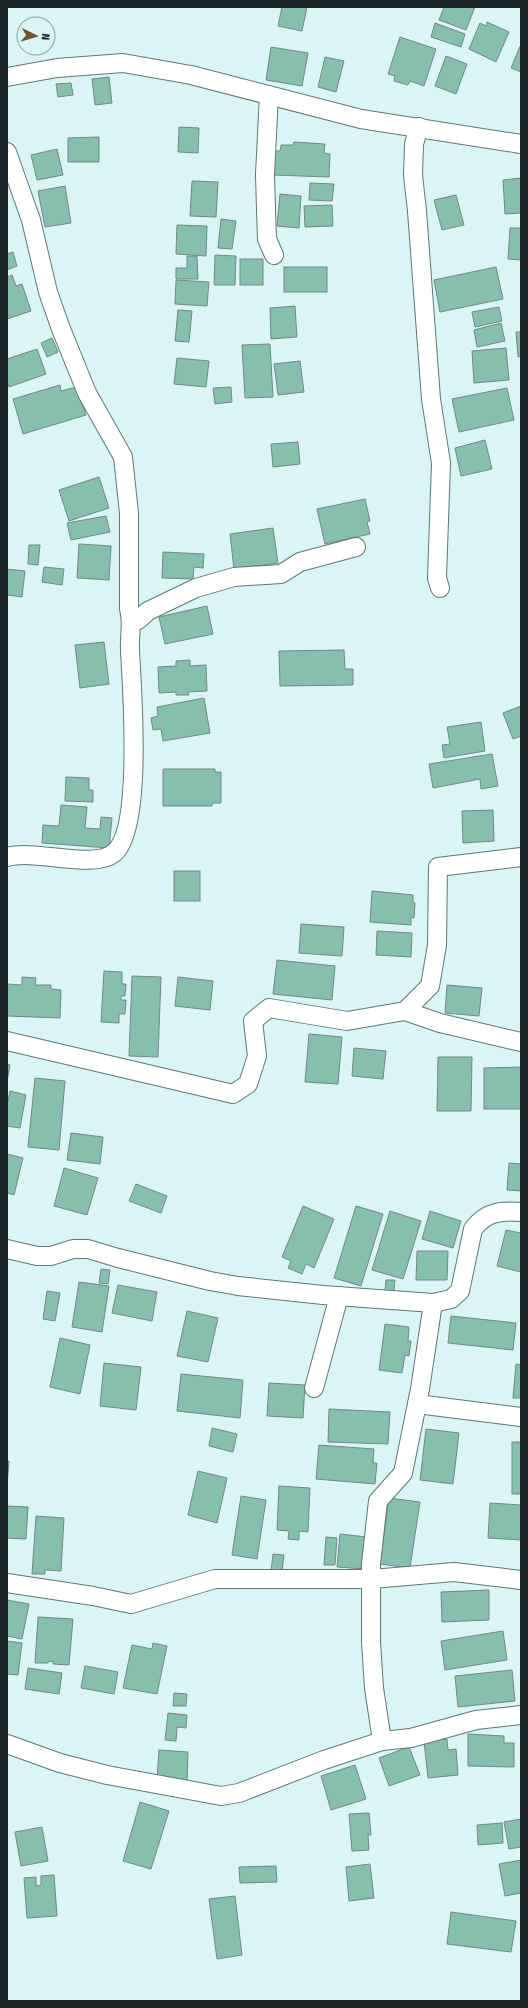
<svg xmlns="http://www.w3.org/2000/svg" width="528" height="2008" font-family="'Fira Sans Condensed',sans-serif">
  <style>
    .building { fill: #86bfad; stroke: #738982 }
    .lines { fill: none; stroke-linecap: round; stroke-linejoin: round }
    .street-casing { stroke: #5e7777; stroke-width: 20 }
    .street { stroke: #fff; stroke-width: 18 }
  </style>
  <rect width="100%" height="100%" fill="#daf5f5"/>
  <g class="building">
    <polygon points="282,7 307,7 302,31 278,26"/>
    <polygon points="444,7 475,7 466,30 439,20"/>
    <polygon points="487,22 509,32 496,62 469,49 480,23 486,26"/>
    <polygon points="435,23 465,34 461,47 431,37"/>
    <polygon points="400,37 436,49 424,86 410,81 408,85 394,81 395,76 388,74"/>
    <polygon points="521,44 521,72 511,68"/>
    <polygon points="271,47 308,53 302,86 266,80"/>
    <polygon points="446,56 467,64 456,94 435,86"/>
    <polygon points="325,57 344,61 336,92 318,87"/>
    <polygon points="109,77 112,103 95,105 92,79"/>
    <polygon points="71,83 73,95 58,97 56,84"/>
    <polygon points="179,127 199,128 198,153 178,152"/>
    <polygon points="99,137 99,162 68,162 68,138"/>
    <polygon points="294,142 325,144 324,153 330,154 329,177 273,175 275,151 280,151 281,145 293,145"/>
    <polygon points="57,149 63,175 37,180 31,155"/>
    <polygon points="521,178 521,213 505,214 503,180"/>
    <polygon points="192,181 218,182 216,217 190,216"/>
    <polygon points="310,183 334,184 332,201 309,200"/>
    <polygon points="65,186 71,223 45,227 38,191"/>
    <polygon points="280,194 301,196 299,228 277,226"/>
    <polygon points="456,195 464,225 442,230 434,200"/>
    <polygon points="332,205 333,226 305,227 304,206"/>
    <polygon points="221,219 236,221 232,249 218,248"/>
    <polygon points="177,225 207,226 206,256 176,254"/>
    <polygon points="510,228 521,228 521,260 508,259"/>
    <polygon points="13,252 17,266 7,270 7,254"/>
    <polygon points="215,255 236,256 235,285 214,285"/>
    <polygon points="187,256 197,256 198,279 176,279 176,268 187,268"/>
    <rect x="240" y="259" width="23" height="26"/>
    <rect x="284" y="267" width="43" height="25"/>
    <polygon points="496,267 503,299 440,312 434,280"/>
    <polygon points="12,275 16,286 22,284 31,311 7,319 7,277"/>
    <polygon points="176,280 209,282 207,306 175,304"/>
    <polygon points="295,306 297,337 271,339 270,308"/>
    <polygon points="499,307 502,321 475,327 472,312"/>
    <polygon points="178,310 192,311 189,342 175,341"/>
    <polygon points="501,323 505,341 477,347 474,330"/>
    <polygon points="516,332 521,332 521,356 518,357"/>
    <polygon points="52,338 58,352 47,357 41,343"/>
    <polygon points="270,344 273,397 245,398 242,345"/>
    <polygon points="506,348 509,380 474,383 472,351"/>
    <polygon points="37,349 46,374 9,387 7,380 7,359"/>
    <polygon points="177,358 209,361 206,387 174,384"/>
    <polygon points="300,361 304,392 278,395 274,364"/>
    <polygon points="60,385 61,391 77,387 86,415 23,434 13,399"/>
    <polygon points="231,387 232,402 215,404 213,388"/>
    <polygon points="507,388 514,420 459,432 452,399"/>
    <polygon points="485,440 492,469 461,476 455,448"/>
    <polygon points="298,442 300,464 273,467 271,444"/>
    <polygon points="99,477 109,508 69,521 59,490"/>
    <polygon points="365,499 370,521 367,522 370,534 325,544 317,509"/>
    <polygon points="106,516 110,532 71,540 67,523"/>
    <polygon points="273,528 278,563 234,569 230,534"/>
    <polygon points="79,544 111,546 109,580 77,578"/>
    <polygon points="29,545 40,545 38,565 28,564"/>
    <polygon points="163,552 204,554 203,568 194,567 193,579 162,578"/>
    <polygon points="44,567 64,569 62,585 42,582"/>
    <polygon points="7,569 25,571 22,597 7,595"/>
    <polygon points="207,606 213,634 165,644 159,617"/>
    <polygon points="104,642 109,684 80,688 75,645"/>
    <polygon points="344,650 345,669 353,669 353,685 280,686 279,651"/>
    <polygon points="190,660 190,666 206,665 207,691 188,692 189,695 176,695 176,692 159,693 158,667 176,666 176,661"/>
    <polygon points="204,698 210,733 163,741 161,729 153,730 151,718 158,716 157,707"/>
    <polygon points="521,706 521,736 513,739 503,713"/>
    <polygon points="481,722 485,751 444,758 442,745 450,744 447,727"/>
    <polygon points="492,754 498,786 481,789 480,779 433,788 429,764"/>
    <polygon points="163,769 215,769 215,772 221,772 221,803 212,803 212,806 163,806"/>
    <polygon points="66,777 89,778 89,790 93,790 93,802 65,801"/>
    <polygon points="61,805 87,807 85,828 100,829 101,817 112,818 109,848 42,843 43,825 59,826"/>
    <polygon points="493,810 494,841 463,843 462,811"/>
    <rect x="174" y="871" width="26" height="30"/>
    <polygon points="372,891 413,895 413,902 415,903 414,918 411,917 411,925 370,922"/>
    <polygon points="301,924 344,927 342,956 299,953"/>
    <polygon points="377,931 412,933 411,957 376,955"/>
    <polygon points="277,960 335,966 332,1000 273,994"/>
    <polygon points="104,971 122,972 122,984 126,984 125,996 121,996 121,1000 126,1000 125,1014 119,1014 119,1023 101,1022"/>
    <polygon points="132,976 161,977 158,1057 129,1056"/>
    <polygon points="22,977 36,978 35,985 51,985 51,989 61,990 60,1018 7,1016 7,984 22,985"/>
    <polygon points="178,977 213,981 210,1010 175,1006"/>
    <polygon points="447,985 482,988 479,1016 445,1013"/>
    <polygon points="309,1034 342,1037 338,1084 305,1082"/>
    <polygon points="354,1048 386,1051 383,1079 352,1076"/>
    <polygon points="438,1057 472,1057 471,1111 437,1111"/>
    <polygon points="7,1064 10,1065 7,1082"/>
    <polygon points="521,1067 521,1109 484,1109 484,1068"/>
    <polygon points="35,1078 65,1081 59,1150 28,1147"/>
    <polygon points="10,1091 26,1095 20,1128 7,1126 7,1106"/>
    <polygon points="71,1133 103,1137 100,1164 67,1160"/>
    <polygon points="7,1154 23,1158 14,1195 7,1193"/>
    <polygon points="509,1163 521,1164 521,1191 507,1190"/>
    <polygon points="64,1168 98,1178 87,1215 54,1206"/>
    <polygon points="136,1184 167,1196 161,1213 129,1201"/>
    <polygon points="303,1206 334,1219 314,1268 306,1264 302,1274 288,1268 291,1261 282,1257"/>
    <polygon points="356,1206 383,1214 361,1286 334,1278"/>
    <polygon points="390,1211 421,1221 403,1279 372,1270"/>
    <polygon points="430,1211 461,1221 453,1248 422,1239"/>
    <polygon points="506,1230 521,1233 521,1272 497,1266"/>
    <polygon points="417,1251 448,1251 447,1280 416,1280"/>
    <polygon points="101,1269 110,1270 108,1284 99,1283"/>
    <polygon points="386,1280 395,1280 394,1291 385,1291"/>
    <polygon points="79,1282 109,1286 102,1332 72,1327"/>
    <polygon points="118,1285 157,1292 152,1321 112,1313"/>
    <polygon points="47,1291 60,1293 55,1321 43,1319"/>
    <polygon points="187,1311 218,1318 208,1362 177,1356"/>
    <polygon points="451,1316 516,1323 513,1350 448,1343"/>
    <polygon points="385,1324 409,1327 408,1341 411,1341 409,1356 405,1355 402,1373 379,1370"/>
    <polygon points="60,1338 90,1345 80,1394 50,1387"/>
    <polygon points="104,1363 141,1367 136,1410 100,1406"/>
    <polygon points="516,1364 521,1365 521,1398 513,1398"/>
    <polygon points="181,1374 243,1380 240,1418 177,1411"/>
    <polygon points="269,1383 305,1385 303,1418 267,1416"/>
    <polygon points="329,1409 390,1412 388,1444 328,1442"/>
    <polygon points="212,1428 237,1434 233,1452 209,1446"/>
    <polygon points="426,1429 459,1433 453,1484 420,1480"/>
    <rect x="512" y="1442" width="9" height="52"/>
    <polygon points="319,1445 374,1449 373,1463 377,1463 375,1484 316,1479"/>
    <polygon points="7,1461 9,1461 7,1486"/>
    <polygon points="198,1471 227,1478 217,1523 188,1515"/>
    <polygon points="279,1486 310,1488 308,1532 299,1531 299,1540 288,1539 289,1531 277,1530"/>
    <polygon points="241,1496 266,1500 257,1559 232,1555"/>
    <polygon points="389,1498 420,1502 410,1568 380,1564"/>
    <polygon points="490,1503 521,1505 521,1540 488,1538"/>
    <polygon points="7,1506 28,1507 26,1539 7,1538"/>
    <polygon points="36,1516 64,1518 61,1571 45,1570 45,1574 32,1574"/>
    <polygon points="340,1534 367,1537 364,1569 337,1567"/>
    <polygon points="326,1537 337,1538 335,1565 324,1565"/>
    <polygon points="273,1554 284,1555 282,1571 271,1570"/>
    <polygon points="489,1590 489,1620 442,1622 441,1592"/>
    <polygon points="7,1600 29,1604 22,1639 7,1636"/>
    <polygon points="38,1617 73,1619 69,1665 53,1664 54,1662 48,1661 48,1663 35,1663"/>
    <polygon points="503,1631 507,1660 445,1670 441,1641"/>
    <polygon points="7,1641 22,1643 18,1675 7,1674"/>
    <polygon points="153,1643 167,1646 157,1694 123,1688 132,1645 152,1649"/>
    <polygon points="85,1666 118,1672 114,1694 81,1688"/>
    <polygon points="28,1668 62,1673 59,1694 25,1689"/>
    <polygon points="512,1670 515,1701 458,1707 455,1676"/>
    <polygon points="174,1693 187,1694 186,1706 173,1706"/>
    <polygon points="168,1713 187,1715 186,1728 177,1727 176,1741 165,1740"/>
    <polygon points="468,1734 504,1736 504,1743 514,1743 514,1767 468,1766"/>
    <polygon points="447,1739 448,1750 456,1749 458,1775 428,1778 424,1741"/>
    <polygon points="409,1747 420,1775 389,1786 379,1758"/>
    <polygon points="159,1750 188,1752 187,1781 157,1780"/>
    <polygon points="355,1765 366,1799 331,1810 321,1776"/>
    <polygon points="140,1802 169,1811 151,1869 123,1861"/>
    <polygon points="369,1813 371,1835 368,1835 369,1850 352,1851 349,1814"/>
    <polygon points="521,1819 521,1847 509,1849 504,1822"/>
    <polygon points="502,1823 503,1843 478,1845 477,1825"/>
    <polygon points="42,1827 48,1861 21,1866 15,1832"/>
    <polygon points="521,1860 521,1893 505,1896 499,1864"/>
    <polygon points="370,1864 374,1898 349,1901 346,1867"/>
    <polygon points="276,1866 277,1882 240,1883 239,1867"/>
    <polygon points="54,1875 57,1916 27,1918 24,1878 36,1877 36,1886 41,1885 41,1876"/>
    <polygon points="235,1896 242,1955 217,1959 209,1899"/>
    <polygon points="451,1912 516,1921 511,1952 447,1944"/>
  </g>
  <g class="lines">
    <defs>
      <g id="street">
        <polyline points="7,77 57,68 123,63 191,75 361,119 521,144"/>
        <polyline points="269,95 265,174 266,209 267,239 274,255"/>
        <polyline points="419,127 414,144 413,175 417,211 431,399 441,463 437,578 440,588"/>
        <path d="M7 152 31 220 48 292 61 329 87 393 123 457 129 513V609C133 623 129 637 130 651 132 689 143 829 114 853 93 870 37 849 7 857"/>
        <polyline points="131,617 138,620 148,611 196,588 234,577 281,574 300,562 356,547"/>
        <polyline points="405,1011 440,1023 521,1042"/>
        <polyline points="7,1041 233,1094 248,1084 257,1056 253,1021 269,1008 347,1021 405,1011 430,986 437,945 438,867 521,857"/>
        <path d="M7 1249 37 1256H51L73 1249H88L118 1258 210 1281 238 1286 323 1295 433 1303 451 1299 460 1291 473 1229C486 1212 501 1210 521 1212"/>
        <polyline points="314,1388 339,1296"/>
        <polyline points="417,1404 521,1417"/>
        <polyline points="7,1583 93,1596 131,1604 215,1579 372,1579 454,1572 521,1580"/>
        <polyline points="382,1741 374,1688 371,1642 371,1564 378,1501 403,1473 420,1389 433,1303"/>
        <polyline points="7,1744 60,1763 107,1775 221,1796 239,1793 324,1760 382,1741 411,1738 476,1720 521,1715"/>
      </g>
    </defs>
    <use href="#street" class="street-casing"/>
    <use href="#street" class="street"/>
  </g>
  <rect width="528" height="2008" fill="none" stroke="#192323" stroke-width="16"/>
  <g transform="translate(36 36) rotate(95)"><circle r="19" fill="#daf5f5" stroke="#8da1a1"/>
  <path d="M0-3L7 15L0 10L-7 15Z" fill="#715528"/>
  <text y="-6" font-size="11" font-weight="bold" text-anchor="middle" fill="#192323">N</text>
  </g>
</svg>
